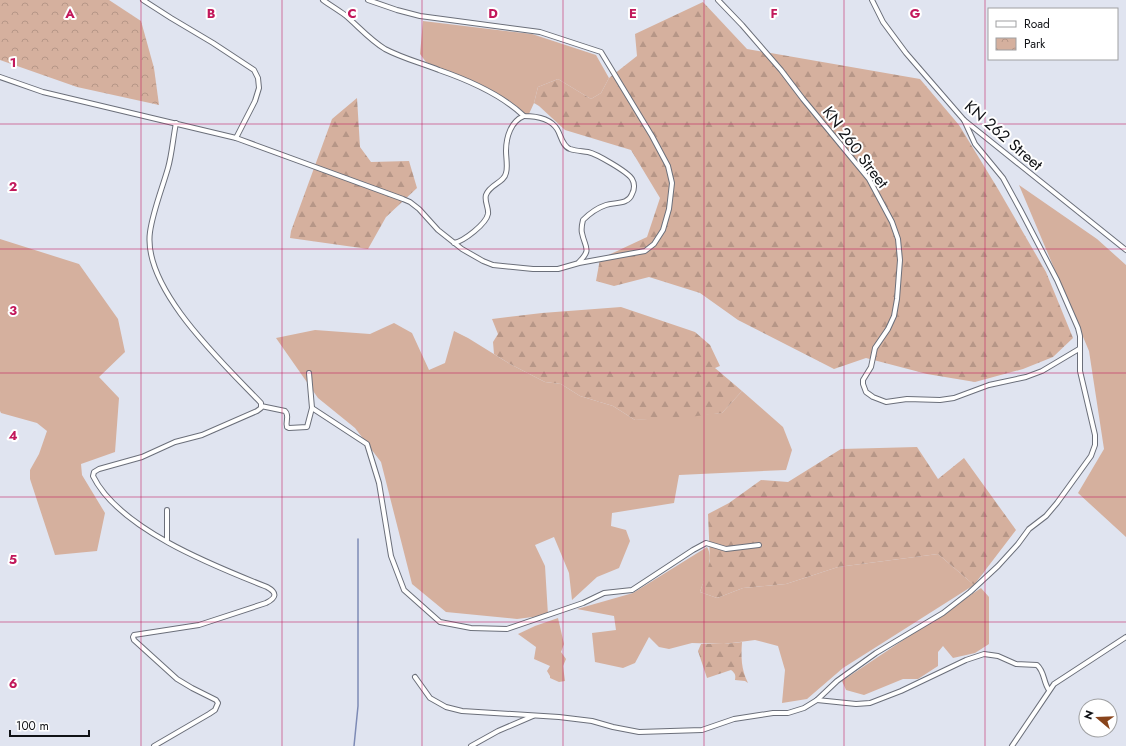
<svg xmlns="http://www.w3.org/2000/svg" width="1126" height="746" font-family="Jost,sans-serif">
  <style>
    .grass { fill: #d5b09e }
    .forest { fill: url(#forest-firs) }
    .park { fill: url(#park-crowns) }
    .lines { fill: none; stroke-linecap: round; stroke-linejoin: round }
    .stream { stroke: #7d8ab5; stroke-width: 1.5 }
    .street-casing { stroke: #6b6f7a; stroke-width: 6 }
    .street { stroke: #fff; stroke-width: 4 }
    .grid { fill: none; stroke: #c2185b; stroke-width: 1; stroke-opacity: 0.55 }
    .labels { text-anchor: middle; stroke-width: 4; stroke-linejoin: round; paint-order: stroke }
    .street-label { font-size: 16px; fill: #101216; stroke: #fff }
    .grid-label { font-size: 13px; text-anchor: middle; font-weight: bold; fill: #c2185b; stroke: #fff; stroke-width: 4; stroke-linejoin: round; paint-order: stroke }
  </style>
  <defs>
    <pattern id="forest-firs" width="22" height="20" patternUnits="userSpaceOnUse"><rect width="22" height="20" fill="#d5b09e"/><path d="M5 1l3.5 6h-7zM16 11l3.5 6h-7z" fill="#b69687"/></pattern>
    <pattern id="park-crowns" width="20" height="18" patternUnits="userSpaceOnUse"><rect width="20" height="18" fill="#d5b09e"/><path d="M2 6a3 3 0 1 1 6 0M12 15a3 3 0 1 1 6 0" fill="none" stroke="#b69687"/></pattern>
  </defs>
  <rect width="100%" height="100%" fill="#e0e4f0"/>
  <g class="grass">
    <polygon points="423,21 532,34 596,55 609,78 601,93 591,99 558,79 538,87 534,103 528,116 508,100 426,62 420,54"/>
    <polygon points="1019,185 1097,239 1126,265 1126,537 1078,493 1104,449 1089,351"/>
    <polygon points="0,239 79,264 118,319 125,352 99,377 119,398 115,452 81,464 82,475 105,513 97,551 55,555 30,479 30,470 39,454 47,431 37,423 1,413 0,411"/>
    <polygon points="394,323 412,333 429,370 445,363 454,331 468,338 510,364 545,382 561,384 580,396 613,406 635,420 722,413 742,391 783,427 792,450 786,470 679,475 674,503 612,513 611,526 626,530 630,541 619,568 597,577 572,600 569,573 554,537 535,545 545,566 548,615 517,619 446,612 412,584 381,462 355,428 318,398 276,338 315,330 370,334"/>
    <path d="M707 547C715 560 704 579 700 592L717 598 743 588 786 584 838 567 938 554 974 585 843 668 807 699 782 703 785 670 778 646 755 640 724 644 692 643 669 649 659 647 649 637 635 663 623 668 595 662 592 633 616 630 614 616 577 609 633 593Z"/>
    <polygon points="981,588 989,597 989,644 975,653 953,658 943,646 938,652 938,666 918,679 903,679 864,695 846,690 842,681"/>
    <polygon points="558,618 564,644 561,652 566,659 563,666 565,681 559,682 550,678 550,676 547,671 550,666 534,659 536,647 518,634 535,626"/>
  </g>
  <g class="forest">
    <polygon points="703,2 747,49 920,79 959,125 998,189 1046,272 1073,338 1053,357 1023,369 975,382 927,374 866,358 834,369 738,320 700,293 649,277 614,286 596,281 600,259 647,237 660,198 631,150 565,130 539,106 534,103 538,87 558,79 591,99 601,93 609,78 637,56 635,34"/>
    <polygon points="357,98 360,147 371,162 409,161 417,188 386,217 368,249 290,238 291,231 332,119"/>
    <polygon points="621,307 695,332 710,345 720,366 715,368 742,391 722,413 681,418 635,420 613,406 580,396 561,384 545,382 510,364 494,354 493,342 498,334 492,319 542,313"/>
    <polygon points="917,447 938,479 964,458 1016,530 974,585 938,554 838,567 786,584 743,588 717,598 700,592 710,561 708,514 729,503 761,480 788,482 841,449"/>
    <path d="M742 642C741 657 741 669 748 683L745 681 735 680C736 675 735 673 731 670L707 678 698 651 701 644H724Z"/>
  </g>
  <polygon class="park" points="0,0 109,0 141,21 154,68 159,105 77,87 0,60"/>
  <g class="lines">
    <polyline class="stream" points="354,746 358,706 358,539"/>
    <defs>
      <g id="street">
        <polyline points="143,0 171,18 213,43 254,70 258,78 259,88 255,101 236,138"/>
        <path d="M323 0C330 5 338 10 345 15 358 26 370 40 385 49 402 58 421 63 439 70 468 80 502 95 524 116 536 116 550 118 557 129 561 135 562 146 570 149 576 151 582 151 588 152 597 154 628 172 632 179 635 184 634 190 632 194 628 205 615 202 606 205 597 208 589 214 583 220 582 224 581 229 582 233 585 248 592 249 579 262"/>
        <polyline points="718,0 742,25 781,70 803,99 869,179 892,222 898,239 900,260 897,299 894,316 888,329 875,348 871,367 863,380 863,384 866,392 873,397 886,402 907,399 940,400 954,398 989,385 1026,377 1042,371 1079,349"/>
        <polyline points="872,0 883,22 906,53 964,120 1126,250"/>
        <polyline points="0,77 43,92 236,138 403,199 410,202 419,209 438,230 462,249 483,261 493,265 533,269 558,269 579,263 645,251 654,244 663,230 669,209 672,183 668,166 652,136 601,52 540,32 420,16 397,10 368,0"/>
        <path d="M454 243C464 241 486 224 488 214 489 208 484 201 486 195 490 184 504 183 506 173 508 167 506 158 506 151 506 137 511 121 524 116"/>
        <polyline points="309,373 312,408 367,444 379,483 391,556 404,590 440,622 471,628 507,629 583,603 604,593 632,590 693,550 706,543 726,549 759,545"/>
        <path d="M261 406 285 411C290 416 285 421 287 427L289 428 307 427 312 408"/>
        <polyline points="167,540 167,510"/>
        <polyline points="415,677 430,698 446,707 462,711 559,717 592,721 613,727 639,732 702,730 734,719 773,713 788,713 804,708 817,700 837,681 876,653 943,613 970,592 998,566 1018,544 1029,529 1046,516 1057,503 1091,456 1095,445 1095,435 1080,371 1080,336 1078,328 1057,280 1021,211 1003,178 975,144 964,120"/>
        <path d="M817 700 856 704 870 703 901 691 966 660 984 654 998 656 1016 664 1037 665C1045 672 1043 682 1049 690"/>
        <path d="M154 746 209 714 215 710 218 703 216 700 192 688 177 679 134 640 133 637 134 635 199 625 266 603C276 598 278 593 267 587 214 566 119 529 93 476L94 472 99 469 142 457 175 442 202 435 257 411 261 408V403C225 365 142 289 150 232 153 211 162 189 168 168 172 154 173 138 176 123"/>
        <polyline points="471,746 498,731 533,716"/>
        <polyline points="1012,746 1054,684 1126,637"/>
      </g>
    </defs>
    <use href="#street" class="street-casing"/>
    <use href="#street" class="street"/>
  </g>
  <path class="grid" d="M141 0V746M282 0V746M422 0V746M563 0V746M704 0V746M844 0V746M985 0V746M0 124H1126M0 249H1126M0 373H1126M0 497H1126M0 622H1126"/>
  <g class="labels">
    <g class="street-label">
      <text transform="translate(1004 135) rotate(41)" y="6">KN 262 Street</text>
      <text transform="translate(856 147) rotate(53)" y="6">KN 260 Street</text>
    </g>
  </g>
  <g class="grid-label">
    <text x="70" y="18">A</text>
    <text x="211" y="18">B</text>
    <text x="352" y="18">C</text>
    <text x="493" y="18">D</text>
    <text x="633" y="18">E</text>
    <text x="774" y="18">F</text>
    <text x="915" y="18">G</text>
    <text x="13" y="67">1</text>
    <text x="13" y="191">2</text>
    <text x="13" y="315">3</text>
    <text x="13" y="440">4</text>
    <text x="13" y="564">5</text>
    <text x="13" y="688">6</text>
  </g>
  <rect x="988" y="8" width="130" height="52" fill="#ffffff" stroke="#9fa0a2"/>
  <rect x="996" y="21" width="20" height="6" fill="#ffffff" stroke="#9fa0a2"/>
  <text x="1024" y="28" font-size="12" fill="#101216">Road</text>
  <rect x="996" y="38" width="20" height="12" fill="url(#park-crowns)" stroke="#9fa0a2"/>
  <text x="1024" y="48" font-size="12" fill="#101216">Park</text>
  <g transform="translate(1098 718) rotate(289)"><circle r="19" fill="#ffffff" stroke="#9fa0a2"/>
  <path d="M0-3L7 15L0 10L-7 15Z" fill="#89441b"/>
  <text y="-6" font-size="11" font-weight="bold" text-anchor="middle" fill="#101216">N</text>
  </g>
  <path d="M10 730v6h79v-6" fill="none" stroke="#101216" stroke-width="2"/>
  <text x="16" y="730" font-size="12" fill="#101216" stroke="#ffffff" stroke-width="3" paint-order="stroke">100 m</text>
</svg>
